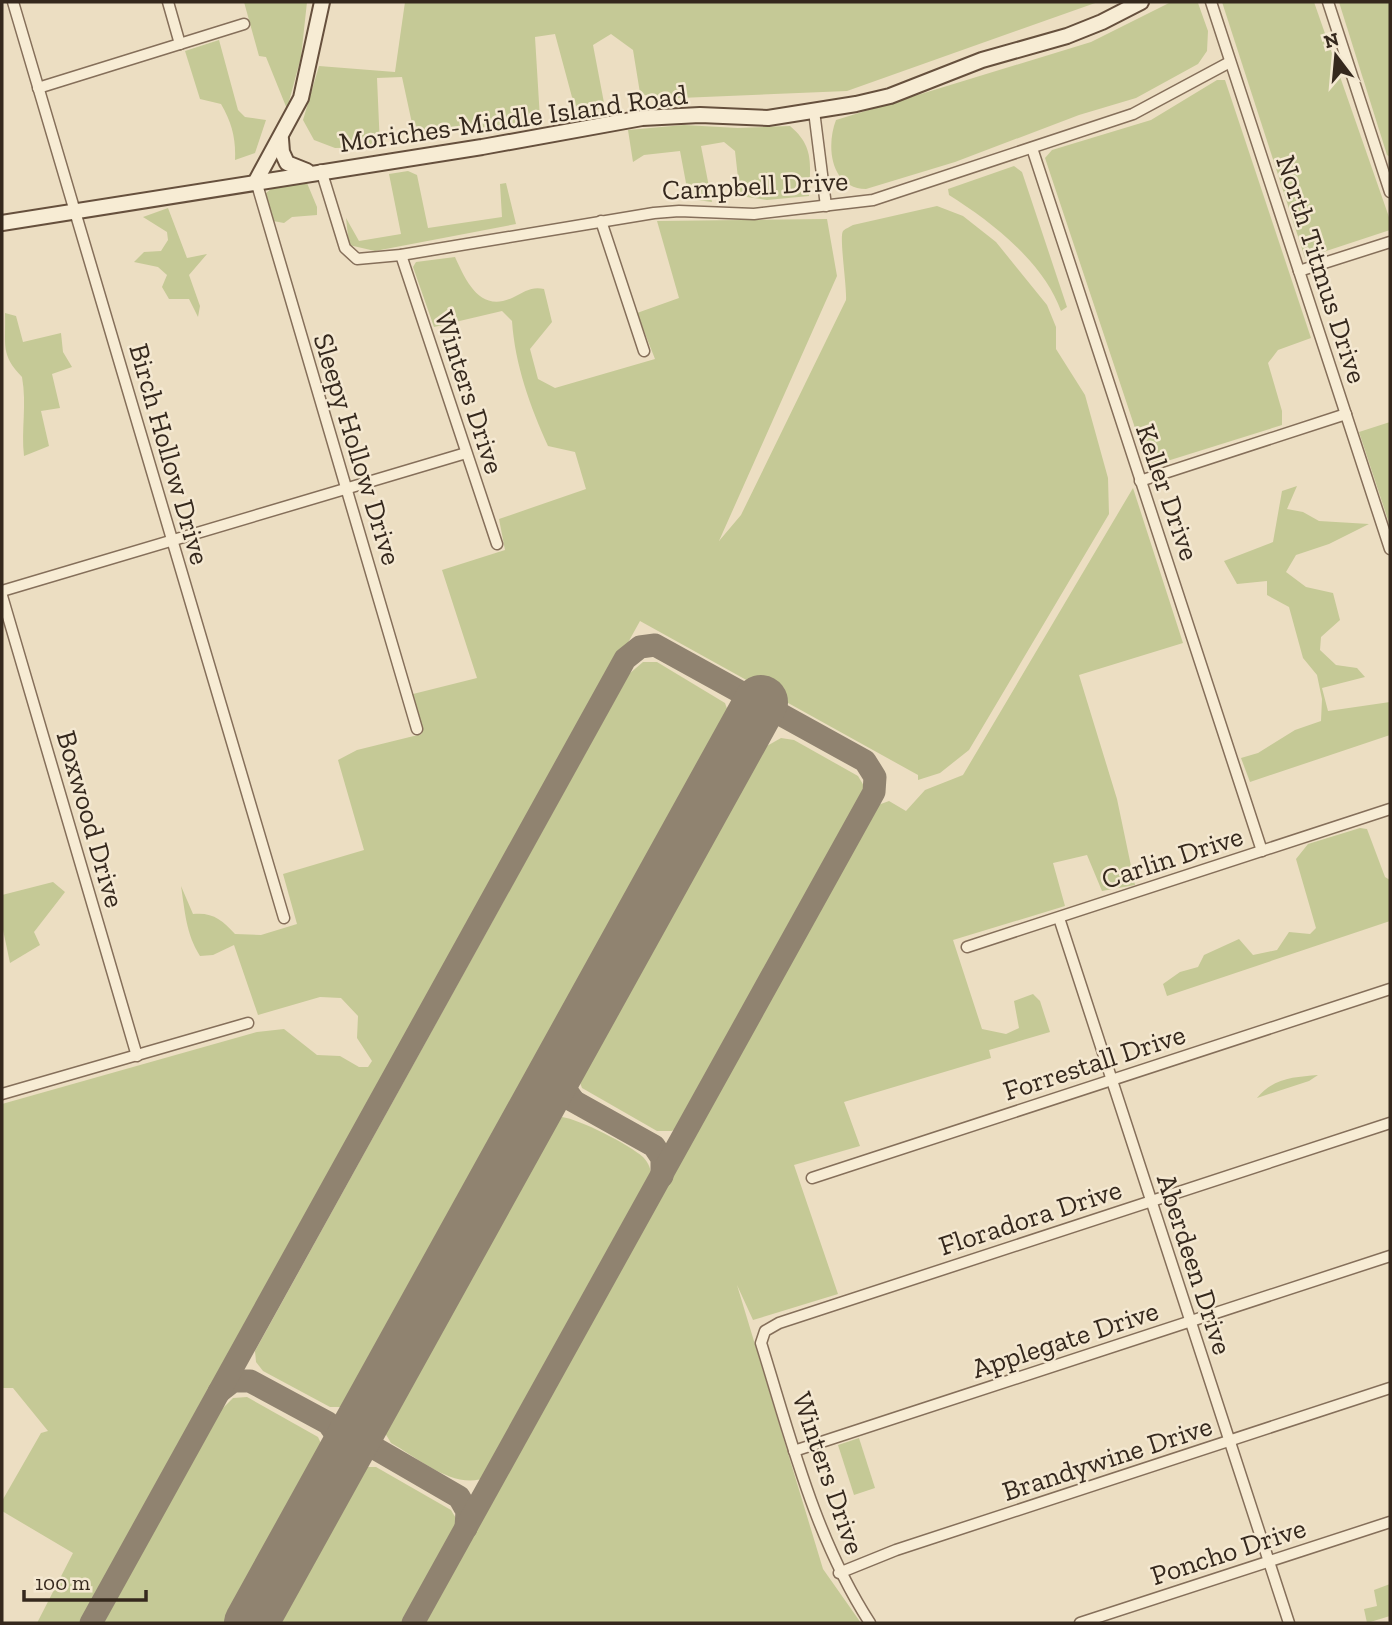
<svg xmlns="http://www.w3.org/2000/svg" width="1392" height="1625" font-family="'Zilla Slab',serif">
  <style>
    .green { fill: #c5c996 }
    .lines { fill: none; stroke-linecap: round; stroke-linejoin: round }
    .taxiway { stroke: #908370; stroke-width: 23 }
    .runway { stroke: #908370; stroke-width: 54 }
    .street-casing { stroke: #856f5a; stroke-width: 13 }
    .secondary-casing { stroke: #66503d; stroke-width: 18 }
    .street { stroke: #f7ecd4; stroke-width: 10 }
    .secondary { stroke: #f7ecd4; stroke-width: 14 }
    .labels { text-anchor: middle; stroke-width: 5; stroke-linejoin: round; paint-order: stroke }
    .street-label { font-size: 28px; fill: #35281d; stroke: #f4e8d1 }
  </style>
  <rect width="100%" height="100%" fill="#ecdec2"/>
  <g class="green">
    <polygon points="244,2 307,2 301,57 287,109 266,57 259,56"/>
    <polygon points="405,2 1098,2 847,91 656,99 640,93 633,50 611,34 593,45 605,108 576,112 555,34 535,37 540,119 423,136 413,128 402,77 377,78 380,147 335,148 314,140 303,120 319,66 395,72"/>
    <path d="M1171 2 1198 3 1208 31 1207 51 1198 64 1136 98 1079 115 955 162 866 189C830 188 826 146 836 120L1091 42Z"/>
    <polygon points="1222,2 1314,2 1390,220 1390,230 1305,258"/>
    <polygon points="1339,2 1390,2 1390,157 1387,155"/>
    <path d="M219 40 238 110 245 117 266 120 255 153 235 160C236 139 232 123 221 104L200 99 185 51Z"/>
    <polygon points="1217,80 1225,80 1311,338 1278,350 1268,363 1282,411 1282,425 1148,467 1045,158 1052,150 1151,120"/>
    <path d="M684 125 738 128 790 126C815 147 810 165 809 196L767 200 740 196 735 151 724 142 701 146 712 202 689 199 680 151 644 155 633 162 628 130Z"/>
    <path d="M1014 166 1022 172 1067 307 1061 311C1044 263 992 222 949 195L948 189Z"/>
    <polygon points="408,171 417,175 428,228 502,217 500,184 506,183 516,224 375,251 349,245 346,218 359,241 401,234 389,174"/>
    <polygon points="307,183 317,207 317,215 292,217 284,223 273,221 265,194 272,188"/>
    <path d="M937 206 963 216 996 242 1047 305 1056 327V349L1085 395 1108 478 1109 514 969 750 940 773 918 780V775L640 621 392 1068 384 1075 386 1080 83 1623H37L73 1553 2 1511V1501L41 1433 48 1431 13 1388H2V1104L257 1032 284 1029 317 1055 340 1056 359 1067H368L372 1061 357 1038 358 1016 341 998 320 997 258 1015 234 945 213 955 200 956C186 934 185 912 181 886L193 914C213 912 222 920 235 934L261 935 297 924 283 874 364 850 338 760 357 750 422 734 413 694 477 678 442 570 505 550 499 519 586 489 575 452 548 446C530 406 515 365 512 321L502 311 434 327 413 267 416 262 455 257C466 281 480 314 514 297 524 292 532 286 544 289L552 322 530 349 538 379 555 388 655 359 637 313 679 298 657 221 827 219 837 276 719 541 741 515 846 300C847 286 839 237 843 231 846 228 850 227 853 225Z"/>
    <polygon points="168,208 187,258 207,254 189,275 200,306 198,317 189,299 169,299 162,287 167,275 158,267 134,262 144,252 161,251 168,240 167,232 143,217"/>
    <path d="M5 313 16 316 23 342 61 333 63 352 72 367 52 374 60 408 41 411 49 446 24 456C21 429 27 405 22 377 0 354 6 346 5 313Z"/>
    <polygon points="1390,422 1390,526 1359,432"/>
    <polygon points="1297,486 1287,509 1303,512 1319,521 1369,524 1329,544 1296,555 1286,572 1306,587 1333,593 1340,620 1321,637 1320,650 1336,665 1357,668 1365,677 1322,688 1328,711 1390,702 1390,735 1250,782 1241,758 1258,753 1295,730 1321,721 1322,699 1317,675 1303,658 1289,607 1267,595 1267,581 1237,584 1224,561 1273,542 1282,491"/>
    <polygon points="1133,488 1183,643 1079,675 1117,799 1135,885 1102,891 1087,855 1053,863 1065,906 953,940 982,1029 1006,1034 1019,1028 1014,1001 1033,994 1040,1001 1050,1032 989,1050 991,1058 844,1102 860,1146 794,1165 838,1294 753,1320 737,1285 823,1569 861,1623 425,1623 878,805 889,801 906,811 925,790 963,775"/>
    <polygon points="643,662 657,662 725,703 730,717 726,732 356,1396 345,1407 330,1407 263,1371 256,1362 255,1351 629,674"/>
    <polygon points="781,738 794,740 858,776 864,786 864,798 683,1123 672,1131 657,1131 582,1088 579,1080 582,1067 753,754"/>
    <polygon points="1360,828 1367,829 1385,877 1390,880 1390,921 1167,996 1163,984 1180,972 1198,967 1204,955 1239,939 1253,955 1277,950 1289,932 1310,934 1316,928 1296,859 1308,844"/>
    <polygon points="53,882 65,892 34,932 40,945 10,963 2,925 2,895"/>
    <path d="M1318 1075 1309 1081 1257 1098C1273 1078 1294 1077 1318 1075Z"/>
    <path d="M562 1117C579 1119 630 1145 643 1157 651 1165 652 1174 650 1183L488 1476C458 1493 418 1458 391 1443L385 1433 386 1420 548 1126Z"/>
    <polygon points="247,1397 318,1437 323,1448 319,1461 231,1623 102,1623 221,1410 233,1398"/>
    <polygon points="859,1438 875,1488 854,1495 838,1445"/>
    <polygon points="367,1467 376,1467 451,1510 457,1520 457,1530 405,1623 273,1623 354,1477"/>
    <polygon points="1390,1584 1390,1616 1367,1623 1364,1609 1377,1606 1374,1590"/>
  </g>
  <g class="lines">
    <g class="taxiway">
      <polyline points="562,1062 560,1082 573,1100"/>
      <polyline points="535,1110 551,1099 568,1098 654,1146 662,1158 662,1176"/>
      <polyline points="219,1392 233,1381 250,1381 328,1423 341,1441 340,1462"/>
      <polyline points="366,1415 365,1433 371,1446 459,1497 467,1511 466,1528"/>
      <polyline points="91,1623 625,659 640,647 655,645 865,761 875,777 874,792 413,1623"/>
    </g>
    <polyline class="runway" points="251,1623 761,702"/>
    <defs>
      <g id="street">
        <polyline points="13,2 284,918"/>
        <polyline points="168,2 180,44"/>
        <polyline points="1211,2 1390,549"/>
        <polyline points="1328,2 1390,192"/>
        <polyline points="38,88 244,24"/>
        <polyline points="814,111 826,206"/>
        <polyline points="1032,148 1262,851"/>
        <polyline points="321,170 345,248 357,259 401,255 654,213 679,211 754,214 873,200 1133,114 1230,62"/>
        <polyline points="256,181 417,729"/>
        <polyline points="601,221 644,351"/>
        <polyline points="401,255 497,544"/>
        <polyline points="1299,271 1390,242"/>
        <polyline points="1140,481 1346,414"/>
        <polyline points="2,591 466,453"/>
        <polyline points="2,596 137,1056"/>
        <polyline points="1059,918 1289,1623"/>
        <polyline points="967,947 1390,809"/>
        <polyline points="2,1094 248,1023"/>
        <polyline points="812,1178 1390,989"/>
        <polyline points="794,1451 1390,1256"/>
        <polyline points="839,1573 896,1550 1390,1388"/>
        <path d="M870 1623C815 1538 791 1439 761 1343L765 1331 779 1323 1390 1123"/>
        <polyline points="1080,1623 1390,1522"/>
      </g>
      <g id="secondary">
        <polyline points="281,139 282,152 287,163 307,171"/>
        <polyline points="256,181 301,98 322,2"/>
        <polyline points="2,223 482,147 642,118 700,115 768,118 856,104 890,96 982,60 1067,36 1102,22 1141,2"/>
      </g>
    </defs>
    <use href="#street" class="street-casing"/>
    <use href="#secondary" class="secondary-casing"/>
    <use href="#street" class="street"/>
    <use href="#secondary" class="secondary"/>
  </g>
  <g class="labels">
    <g class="street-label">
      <text transform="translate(513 118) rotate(-8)" y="10">Moriches-Middle Island Road</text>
      <text transform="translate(755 185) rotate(-3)" y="10">Campbell Drive</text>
      <text transform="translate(1322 269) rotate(72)" y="10">North Titmus Drive</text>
      <text transform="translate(470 392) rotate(72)" y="10">Winters Drive</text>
      <text transform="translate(358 449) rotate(73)" y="10">Sleepy Hollow Drive</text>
      <text transform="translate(170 454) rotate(74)" y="10">Birch Hollow Drive</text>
      <text transform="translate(1168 492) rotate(71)" y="10">Keller Drive</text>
      <text transform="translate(91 819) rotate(74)" y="10">Boxwood Drive</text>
      <text transform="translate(1172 857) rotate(-18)" y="10">Carlin Drive</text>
      <text transform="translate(1094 1062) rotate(-18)" y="10">Forrestall Drive</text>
      <text transform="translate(1030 1217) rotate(-18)" y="10">Floradora Drive</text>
      <text transform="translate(1195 1264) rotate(72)" y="10">Aberdeen Drive</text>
      <text transform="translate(1065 1339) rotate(-18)" y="10">Applegate Drive</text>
      <text transform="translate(1107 1458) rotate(-18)" y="10">Brandywine Drive</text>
      <text transform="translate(829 1473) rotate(71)" y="10">Winters Drive</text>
      <text transform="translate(1228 1551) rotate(-18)" y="10">Poncho Drive</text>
    </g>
  </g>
  <rect width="1392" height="1625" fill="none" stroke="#35281d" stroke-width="7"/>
  <g transform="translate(1336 56) rotate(344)" stroke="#f4e8d1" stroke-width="5" paint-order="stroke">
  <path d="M0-5L12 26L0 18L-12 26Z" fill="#35281d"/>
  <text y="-10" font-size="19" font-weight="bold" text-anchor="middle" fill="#35281d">N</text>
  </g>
  <path d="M24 1590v10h122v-10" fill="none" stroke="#35281d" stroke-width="3.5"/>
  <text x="35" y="1590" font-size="21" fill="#35281d" stroke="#f4e8d1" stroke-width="5" paint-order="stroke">100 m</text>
</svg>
